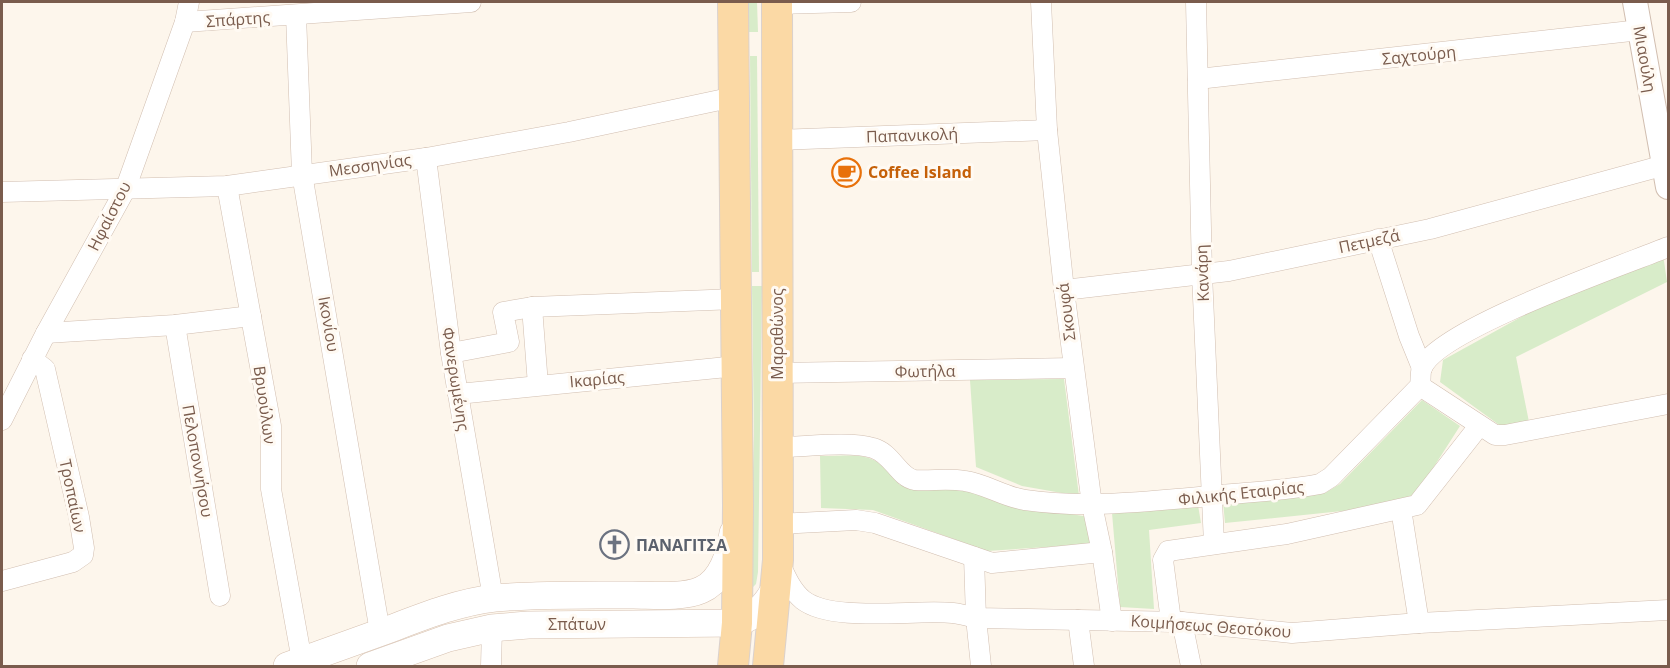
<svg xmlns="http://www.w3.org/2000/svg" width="1670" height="668" font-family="'Open Sans',sans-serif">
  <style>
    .green { fill: #d8ecc9 }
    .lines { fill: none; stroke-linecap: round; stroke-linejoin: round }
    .minor-casing { stroke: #d1beb0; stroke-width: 21 }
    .tertiary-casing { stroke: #d1beb0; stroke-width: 26 }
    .secondary-casing { stroke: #d6c0b0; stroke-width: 28 }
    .primary-casing { stroke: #dad1cd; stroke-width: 32 }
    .minor { stroke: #fff; stroke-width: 20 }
    .tertiary { stroke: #fff; stroke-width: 24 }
    .secondary { stroke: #fff; stroke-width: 27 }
    .primary { stroke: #fbd9a5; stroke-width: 30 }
    .labels { text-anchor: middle; stroke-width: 6; stroke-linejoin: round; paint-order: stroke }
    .street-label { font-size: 16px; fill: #7a5c4d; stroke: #fffaf3 }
    .food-label { font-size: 16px; font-weight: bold; fill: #c56008; stroke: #fffaf3; text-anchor: start }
    .worship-label { font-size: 16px; font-weight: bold; fill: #5b616d; stroke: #fffaf3; text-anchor: start }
  </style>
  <rect width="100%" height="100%" fill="#fdf6ec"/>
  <g class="green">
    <polygon points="748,2 757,2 758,32 749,32"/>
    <polygon points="750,56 757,56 759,272 752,272"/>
    <polygon points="1661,240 1667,282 1516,357 1529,422 1502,427 1440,382 1443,360"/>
    <polygon points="752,286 762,286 758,572 756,584 753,587 750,583 754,435"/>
    <polygon points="1064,379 1079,496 1022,486 976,467 970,380"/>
    <polygon points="1422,400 1460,426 1410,504 1225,523 1223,502 1325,493 1340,484"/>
    <path d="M820 456C862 456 873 449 900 485L972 490 1024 507 1090 517 1093 544 987 551 873 510 821 508Z"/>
    <polygon points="1198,505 1201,523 1149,530 1154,609 1120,607 1112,513"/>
  </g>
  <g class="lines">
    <defs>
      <g id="minor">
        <polyline points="1041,2 1047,130 1064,290 1092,505 1102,552 1112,621"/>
        <polyline points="1196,2 1202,274 1214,544"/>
        <polyline points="777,4 851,2"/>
        <polyline points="296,15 302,174 380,632"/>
        <polyline points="185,22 471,2"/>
        <polyline points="1198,79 1640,30"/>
        <polyline points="777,140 1047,130"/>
        <polyline points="426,158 451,353 493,598"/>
        <polyline points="227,186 271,426 271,489 302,661"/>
        <polyline points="2,192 227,186 426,158 569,132 734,97"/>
        <polyline points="1378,239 1409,336 1422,368"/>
        <polyline points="1064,290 1229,271 1430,229 1665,165 1668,162"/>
        <polyline points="532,307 538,385"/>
        <polyline points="175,325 220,596"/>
        <polyline points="46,333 175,325 251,316"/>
        <polyline points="451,353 509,342 503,312 532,307 736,299"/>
        <polyline points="777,373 1073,368"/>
        <polyline points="1420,386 1495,435 1505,435 1668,404"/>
        <polyline points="458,394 737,366"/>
        <polyline points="2,420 46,333 125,190 185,22 189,2"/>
        <path d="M778 447C804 447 849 441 873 448 892 453 899 478 915 480 932 481 948 478 965 481 986 484 1004 497 1025 500 1087 509 1149 501 1211 496 1247 492 1284 491 1320 484L1331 477 1420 386C1421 380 1420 372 1422 368 1438 329 1624 265 1668 247"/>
        <polyline points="1401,509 1419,623"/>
        <polyline points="778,524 856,520 875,523 992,563 1102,552"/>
        <polyline points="974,557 976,618 981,666"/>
        <path d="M779 562C785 575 791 590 803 600 833 623 915 609 953 613 961 614 968 616 976 618L1182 622 1292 633 1419 623 1668 610"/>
        <polyline points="2,581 73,562 83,555 84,548 79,517 45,369 32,359"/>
        <polyline points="1078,620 1084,666"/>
        <polyline points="1171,621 1163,560 1168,551 1287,534 1417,505 1479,426"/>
        <polyline points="1182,622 1191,666"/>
        <polyline points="491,666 492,628"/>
      </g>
      <polyline id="tertiary" points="1635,2 1668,187"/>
      <g id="secondary">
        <path d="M287 666C321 654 356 641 390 629 424 616 459 602 495 598 541 594 587 595 633 595 652 595 683 598 701 590 722 581 730 553 733 533"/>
        <path d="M370 666 448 638 492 628 528 625 737 623C756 616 766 605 776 587"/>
      </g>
      <g id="primary">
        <polyline points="733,666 737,623 738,505 733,2"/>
        <polyline points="768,666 778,560 777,2"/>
      </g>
    </defs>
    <use href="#minor" class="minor-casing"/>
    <use href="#tertiary" class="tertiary-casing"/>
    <use href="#secondary" class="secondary-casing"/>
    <use href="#primary" class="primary-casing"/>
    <use href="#minor" class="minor"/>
    <use href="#tertiary" class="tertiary"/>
    <use href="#secondary" class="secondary"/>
    <use href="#primary" class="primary"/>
  </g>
  <defs>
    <symbol id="cafe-ring" viewBox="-11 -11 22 22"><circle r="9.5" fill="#fffaf3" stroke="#e8710a" stroke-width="1.5"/><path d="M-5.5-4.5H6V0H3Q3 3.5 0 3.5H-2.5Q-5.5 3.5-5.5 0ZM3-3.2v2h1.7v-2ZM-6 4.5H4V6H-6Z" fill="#e8710a"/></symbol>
    <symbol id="church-ring" viewBox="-11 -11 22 22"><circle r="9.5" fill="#fffaf3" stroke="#6b7280" stroke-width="1.5"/><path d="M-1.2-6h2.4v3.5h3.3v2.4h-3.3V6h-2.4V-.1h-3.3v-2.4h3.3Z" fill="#6b7280"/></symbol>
  </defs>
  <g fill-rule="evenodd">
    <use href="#cafe-ring" x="830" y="156" width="33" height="33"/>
    <use href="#church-ring" x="598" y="528" width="33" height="33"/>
  </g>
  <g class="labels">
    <g class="street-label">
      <text transform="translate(238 19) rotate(-4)" y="6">Σπάρτης</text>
      <text transform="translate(1419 55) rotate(-6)" y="6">Σαχτούρη</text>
      <text transform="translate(1645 59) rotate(80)" y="6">Μιαούλη</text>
      <text transform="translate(912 135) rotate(-2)" y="6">Παπανικολή</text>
      <text transform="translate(370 165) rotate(-8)" y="6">Μεσσηνίας</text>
      <text transform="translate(109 216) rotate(-63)" y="6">Ηφαίστου</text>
      <text transform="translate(1369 241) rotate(-12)" y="6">Πετμεζά</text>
      <text transform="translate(1202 273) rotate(-92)" y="6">Κανάρη</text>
      <text transform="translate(1066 312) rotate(-97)" y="6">Σκουφά</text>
      <text transform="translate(329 324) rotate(80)" y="6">Ικονίου</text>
      <text transform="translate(777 334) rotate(-90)" y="6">Μαραθώνος</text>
      <text transform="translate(925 371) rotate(-1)" y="6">Φωτήλα</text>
      <text transform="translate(456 379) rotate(81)" y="6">Φανερωμένης</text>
      <text transform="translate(597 379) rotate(-5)" y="6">Ικαρίας</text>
      <text transform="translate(265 405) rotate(82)" y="6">Βρυούλων</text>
      <text transform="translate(198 461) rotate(80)" y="6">Πελοποννήσου</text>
      <text transform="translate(1241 493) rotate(-6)" y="6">Φιλικής Εταιρίας</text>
      <text transform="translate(73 496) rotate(78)" y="6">Τροπαίων</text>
      <text x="577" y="630">Σπάτων</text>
      <text transform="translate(1211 626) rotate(4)" y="6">Κοιμήσεως Θεοτόκου</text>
    </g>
    <g class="food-label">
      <text x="868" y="178">Coffee Island</text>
    </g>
    <g class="worship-label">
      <text x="636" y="551">ΠΑΝΑΓΙΤΣΑ</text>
    </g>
  </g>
  <rect width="1670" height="668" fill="none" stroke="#7a5c4d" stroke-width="6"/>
</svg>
